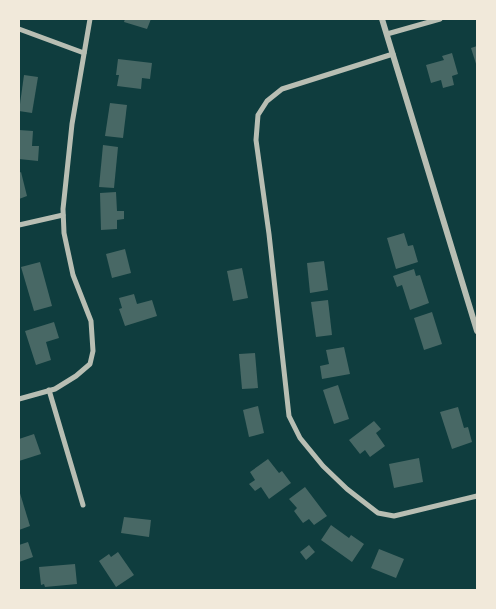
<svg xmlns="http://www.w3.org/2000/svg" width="496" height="609" font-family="Commissioner,sans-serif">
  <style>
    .building { fill: #486865 }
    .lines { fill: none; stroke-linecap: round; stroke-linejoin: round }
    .minor { stroke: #b8beb3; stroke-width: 5 }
    .tertiary { stroke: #b8beb3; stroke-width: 6 }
  </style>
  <rect width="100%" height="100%" fill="#0f3d3e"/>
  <g class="building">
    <polygon points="125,19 151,19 147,29 124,22"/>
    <polygon points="477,46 477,67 471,48"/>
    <polygon points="452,53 458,74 452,76 454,85 443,88 441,80 431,83 426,65 444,60 442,56"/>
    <polygon points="118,59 152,63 150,79 142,78 141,89 117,86 119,75 116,75"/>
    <polygon points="24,75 38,77 32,113 19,111"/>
    <polygon points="110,103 127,105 123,138 105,136"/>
    <polygon points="19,130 33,131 32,146 39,146 38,161 19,159"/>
    <polygon points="103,145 118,147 114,188 99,187"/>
    <polygon points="21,172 27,196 19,199 19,173"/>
    <polygon points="116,192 117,211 124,211 124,219 117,220 117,229 101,230 100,193"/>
    <polygon points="404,233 408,246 413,245 418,262 396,269 387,238"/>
    <polygon points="125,249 131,273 112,278 106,254"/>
    <polygon points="324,261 328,290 310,293 307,263"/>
    <polygon points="40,262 52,306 34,311 21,267"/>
    <polygon points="242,268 248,298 233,301 227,271"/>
    <polygon points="414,269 416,276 420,275 429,303 410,310 402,285 397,287 393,276"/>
    <polygon points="134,294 137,304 152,300 157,316 125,326 119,309 122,308 119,298"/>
    <polygon points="328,300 332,335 316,337 311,302"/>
    <polygon points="432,312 442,344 424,350 414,318"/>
    <polygon points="54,322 59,338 46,342 51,360 36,365 25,331"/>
    <polygon points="344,347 350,374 322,379 320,366 329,364 326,350"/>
    <polygon points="255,353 258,388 242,389 239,354"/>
    <polygon points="338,385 349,419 334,424 323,390"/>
    <polygon points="258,406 264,433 249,437 243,410"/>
    <polygon points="458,407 464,428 468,427 472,442 452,449 440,412"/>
    <polygon points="374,421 381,429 376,433 385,446 370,457 365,450 360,454 349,440"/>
    <polygon points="34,434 41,454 19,461 19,439"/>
    <polygon points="419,458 423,482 394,488 389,464"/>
    <polygon points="268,459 279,473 282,471 291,483 269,499 261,487 255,491 249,484 255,480 250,472"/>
    <polygon points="305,487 327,516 314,525 309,519 303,523 294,511 297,508 289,499"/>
    <polygon points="19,490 30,526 19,530"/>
    <polygon points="124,517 151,520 149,537 121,533"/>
    <polygon points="331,525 349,538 351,535 364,544 352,562 321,540"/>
    <polygon points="28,542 33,557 19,562 19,545"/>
    <polygon points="309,545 315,552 306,560 300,552"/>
    <polygon points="379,549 404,559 396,578 371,568"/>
    <polygon points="118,552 134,575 116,587 99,561 109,554 111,557"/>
    <polygon points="75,564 77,584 45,587 44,584 41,585 39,567"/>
  </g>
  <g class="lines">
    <g class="minor">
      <polyline points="19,29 84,53"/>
      <polyline points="387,34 440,19"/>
      <polyline points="393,54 282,89 267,101 258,115 256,140 269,234 289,416 300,438 323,466 347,489 378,513 394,516 477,496"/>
      <polyline points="19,225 63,215"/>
      <polyline points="49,390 83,505"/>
      <polyline points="19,399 55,389 76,376 90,364 93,351 91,321 73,275 64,233 63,209 72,124 90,19"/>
    </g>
    <polyline class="tertiary" points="382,19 477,331"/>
  </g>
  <rect width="496" height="609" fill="none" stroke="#f1e9da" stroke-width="40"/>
</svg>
